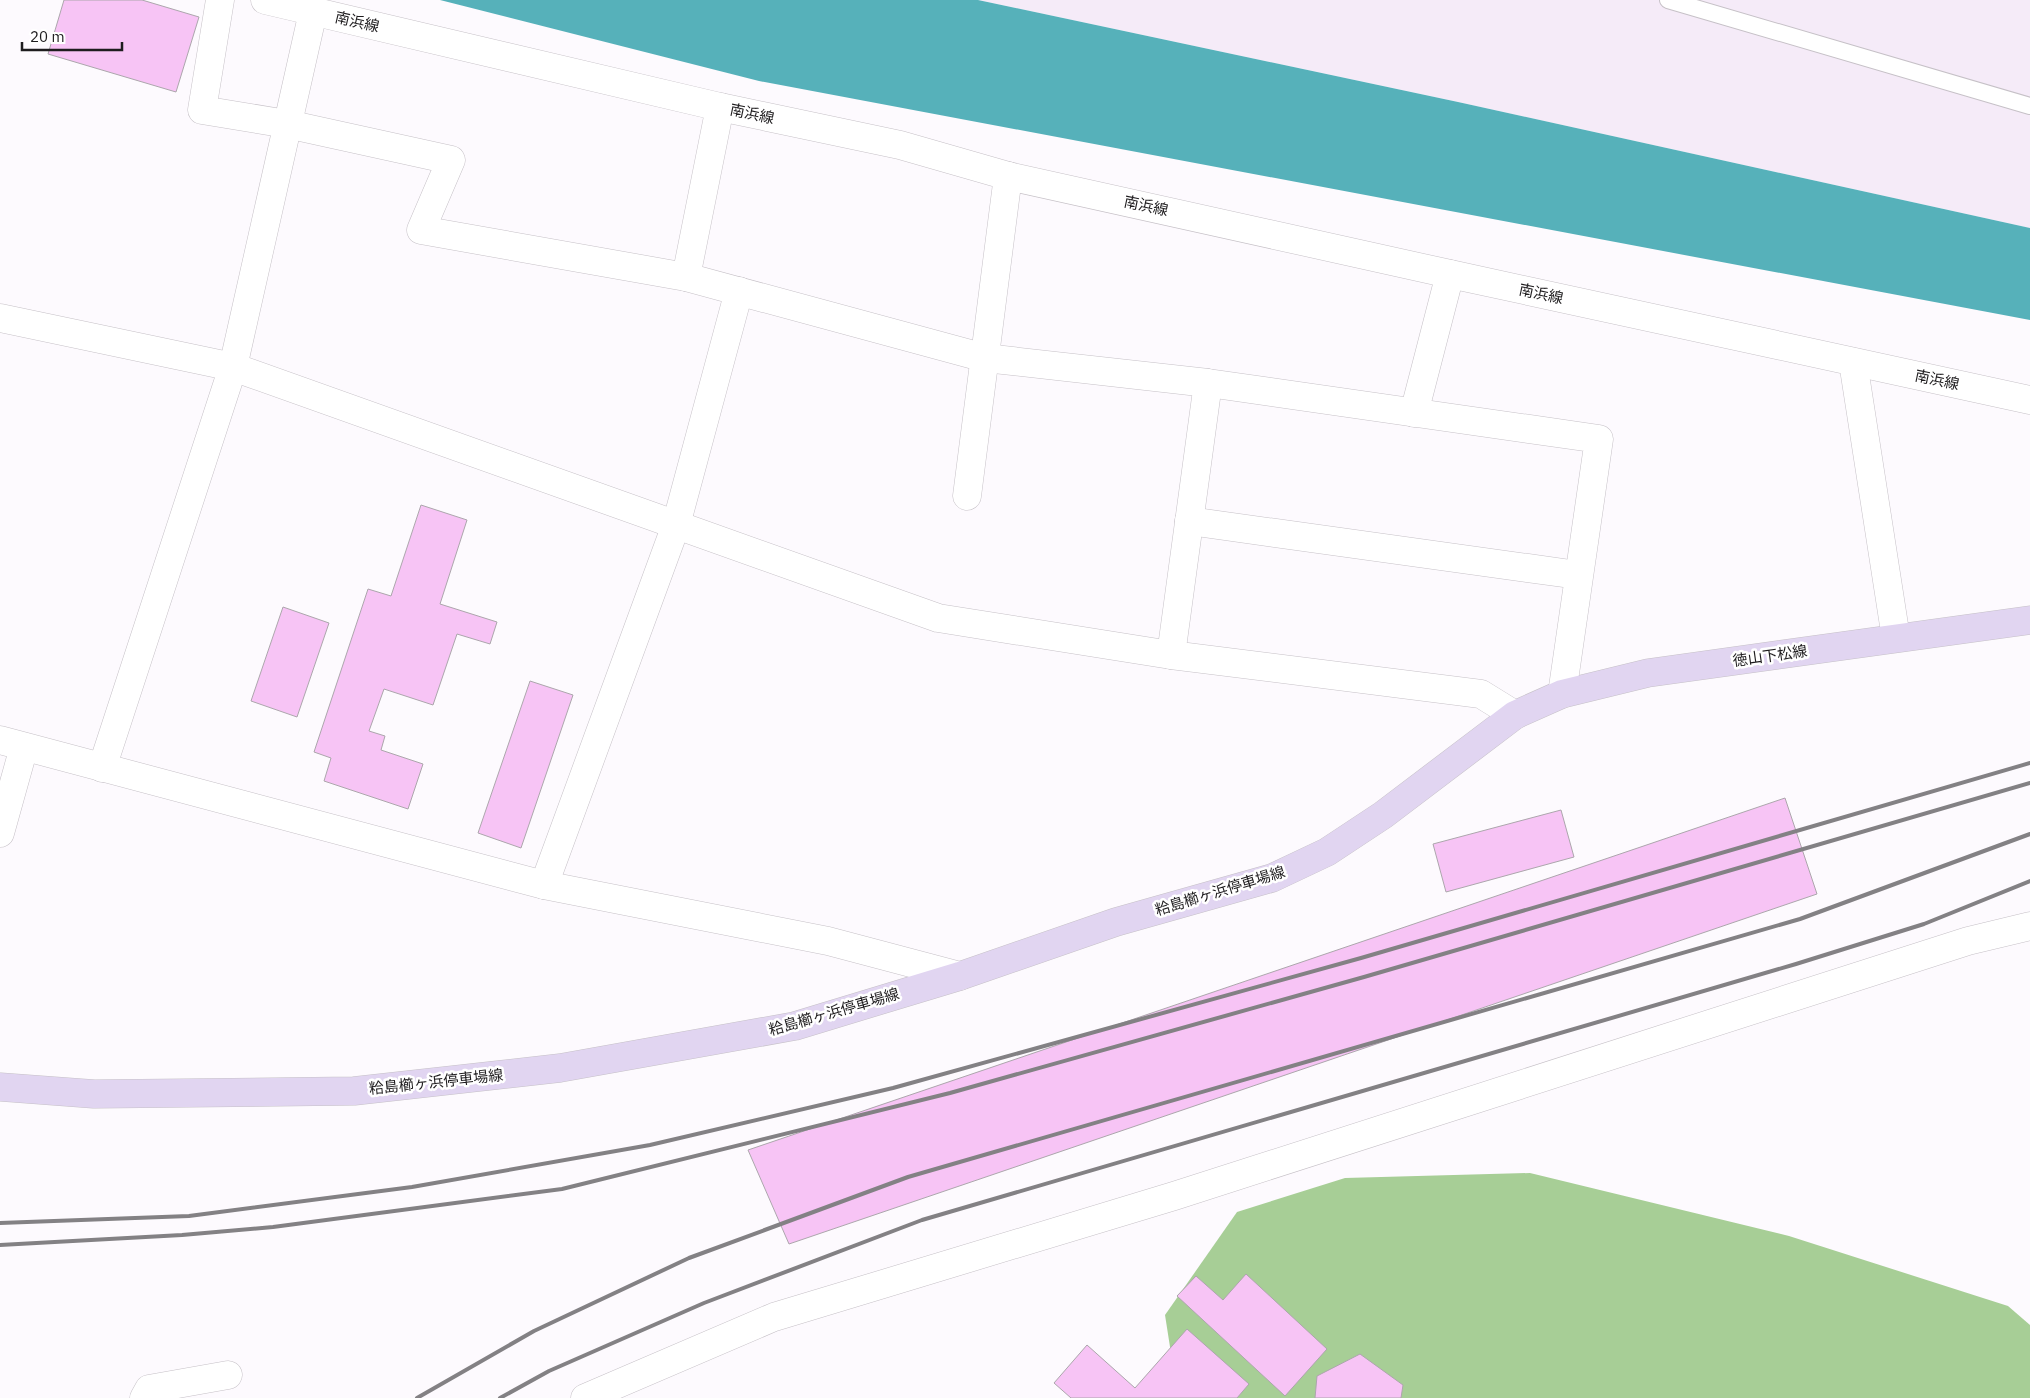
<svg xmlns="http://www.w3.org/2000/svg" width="2030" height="1398" font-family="'IBM Plex Sans','Noto Sans JP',sans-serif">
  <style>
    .built { fill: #f5ebf8 }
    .forest { fill: #a7ce96 }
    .water { fill: #56b1ba }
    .building { fill: #f7c4f5; stroke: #aca6ac }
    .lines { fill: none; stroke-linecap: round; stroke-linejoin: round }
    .lane-casing { stroke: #c6c1c7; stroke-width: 18 }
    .street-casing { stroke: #c6c1c7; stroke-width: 29 }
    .secondary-casing { stroke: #c6c1c7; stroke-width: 29 }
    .lane { stroke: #fff; stroke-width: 16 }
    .street { stroke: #fff; stroke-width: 28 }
    .secondary { stroke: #e1d5f1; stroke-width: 28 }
    .rail { stroke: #838184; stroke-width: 4 }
    .labels { text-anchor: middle; stroke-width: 5; stroke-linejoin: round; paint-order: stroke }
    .street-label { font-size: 15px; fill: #1e1c1e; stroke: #fff }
  </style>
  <rect width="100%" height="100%" fill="#fdfafe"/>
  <polygon class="built" points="978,0 2030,0 2030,228 1458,102"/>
  <polygon class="forest" points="1530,1173 1789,1236 2008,1306 2030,1325 2030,1398 1178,1398 1165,1315 1237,1212 1345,1178"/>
  <polygon class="water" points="440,0 978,0 1458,102 2030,228 2030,320 759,81"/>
  <g class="building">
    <polygon points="64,0 142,0 199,17 176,92 48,54"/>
    <polygon points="421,505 467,520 440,604 497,622 490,644 457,634 433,705 384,689 369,731 385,736 381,750 423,764 408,809 324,781 331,758 314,752 368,589 391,596"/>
    <polygon points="283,607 329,623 297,717 251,701"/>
    <polygon points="530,681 573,695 521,848 478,833"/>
    <polygon points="1785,798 1817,894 789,1244 748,1150"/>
    <polygon points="1561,810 1574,857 1446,892 1433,844"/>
    <polygon points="1246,1274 1327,1349 1285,1396 1177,1296 1196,1276 1223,1300"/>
    <polygon points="1187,1329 1249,1384 1237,1398 1071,1398 1054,1383 1087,1345 1135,1388"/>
    <polygon points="1360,1354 1403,1385 1401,1398 1315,1398 1317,1376"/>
  </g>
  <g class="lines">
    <defs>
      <polyline id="lane" points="1668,0 2030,106"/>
      <g id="street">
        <polyline points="220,0 202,110 287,124 451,160 421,230 686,277 985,358 1208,383 1599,439 1562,694"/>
        <polyline points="265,0 720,107 900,145 1008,176 1450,274 2030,400"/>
        <polyline points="686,277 720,107"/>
        <polyline points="0,318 233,367 938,618 1171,655 1481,694 1515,715"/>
        <polyline points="1853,362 1896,638"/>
        <polyline points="1414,413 1450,274"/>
        <polyline points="967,496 1008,176"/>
        <polyline points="1189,521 1578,575"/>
        <polyline points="1171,655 1208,383"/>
        <polyline points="0,740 544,885 828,941 960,976"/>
        <polyline points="102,768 233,367 313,12"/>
        <polyline points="0,833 24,747"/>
        <polyline points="544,885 676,525 739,291"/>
        <polyline points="144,1398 149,1389 228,1375"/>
        <polyline points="585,1398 774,1317 1174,1196 1968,941 2030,926"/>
      </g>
      <polyline id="secondary" points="0,1087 94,1094 354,1091 560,1068 795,1026 960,976 1116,922 1272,878 1327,852 1383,815 1515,715 1562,694 1648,673 2030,620"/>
    </defs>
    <use href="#lane" class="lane-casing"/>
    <use href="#street" class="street-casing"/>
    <use href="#secondary" class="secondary-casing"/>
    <use href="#lane" class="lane"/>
    <use href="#street" class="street"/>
    <use href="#secondary" class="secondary"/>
    <g class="rail">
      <polyline points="0,1223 189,1216 412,1187 650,1145 893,1088 1361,958 2030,763"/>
      <polyline points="0,1245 182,1235 273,1227 562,1189 950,1093 1364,977 2030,783"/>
      <polyline points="417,1398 534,1331 689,1258 908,1177 1800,919 2030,834"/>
      <polyline points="500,1398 549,1371 704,1303 922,1220 1796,964 1924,924 2030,881"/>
    </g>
  </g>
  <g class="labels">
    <g class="street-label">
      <text transform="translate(357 22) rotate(13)" y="5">南浜線</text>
      <text transform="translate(752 114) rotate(12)" y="5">南浜線</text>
      <text transform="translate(1146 206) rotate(12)" y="5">南浜線</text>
      <text transform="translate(1541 294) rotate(12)" y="5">南浜線</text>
      <text transform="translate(1937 380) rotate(12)" y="5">南浜線</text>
      <text transform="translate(1770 656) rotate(-8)" y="5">徳山下松線</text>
      <text transform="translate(1220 891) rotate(-17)" y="5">粭島櫛ヶ浜停車場線</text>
      <text transform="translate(834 1012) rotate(-16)" y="5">粭島櫛ヶ浜停車場線</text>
      <text transform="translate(436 1082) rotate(-6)" y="5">粭島櫛ヶ浜停車場線</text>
    </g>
  </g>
  <path d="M22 42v8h100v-8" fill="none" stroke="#1e1c1e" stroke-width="2.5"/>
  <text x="30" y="42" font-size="15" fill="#1e1c1e" stroke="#ffffff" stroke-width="4" paint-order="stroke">20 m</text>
</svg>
